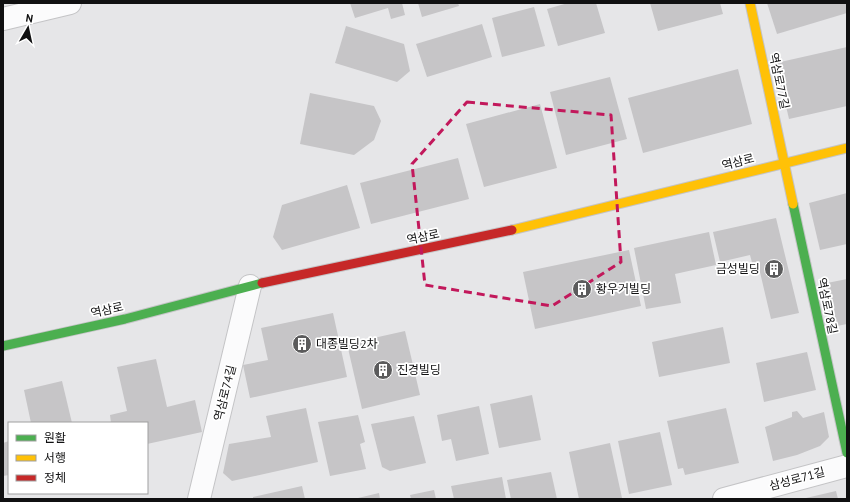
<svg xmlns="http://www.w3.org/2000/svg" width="850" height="502" font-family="'PT Sans','Noto Sans KR',sans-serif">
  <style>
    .building { fill: #c6c5c7 }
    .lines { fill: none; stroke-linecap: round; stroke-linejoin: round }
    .street-casing { stroke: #c4c4c6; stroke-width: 24 }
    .fast-casing { stroke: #c4c4c6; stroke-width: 11 }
    .slow-casing { stroke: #c4c4c6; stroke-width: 11 }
    .jam-casing { stroke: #c4c4c6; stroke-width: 11 }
    .street { stroke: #fbfbfc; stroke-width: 22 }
    .fast { stroke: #4caf50; stroke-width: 9 }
    .slow { stroke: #ffc107; stroke-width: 9 }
    .jam { stroke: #c62828; stroke-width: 9 }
    .marked { fill: none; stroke: #c2185b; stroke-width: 3; stroke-dasharray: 8 5; stroke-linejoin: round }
    .labels { text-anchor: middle; stroke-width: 3.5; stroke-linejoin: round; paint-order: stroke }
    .street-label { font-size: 12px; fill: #101011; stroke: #fff }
    .poi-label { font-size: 12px; fill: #101011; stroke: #fff; text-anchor: start }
  </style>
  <rect width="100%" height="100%" fill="#e6e6e8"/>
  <g class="building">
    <polygon points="350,3 402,3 405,15 391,19 388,8 355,18"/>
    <polygon points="418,3 458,3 459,6 422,17"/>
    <polygon points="568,3 596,3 605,33 558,46 547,9"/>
    <polygon points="650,3 720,3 723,14 658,31"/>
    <polygon points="767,3 847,3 847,13 777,34"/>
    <polygon points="534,7 545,46 502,57 492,18"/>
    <polygon points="482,24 492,57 427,77 416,44"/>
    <polygon points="346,26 404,44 410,71 397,82 335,63"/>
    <polygon points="847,47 847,106 789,119 776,63"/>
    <polygon points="738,69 752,124 643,153 628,98"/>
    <polygon points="610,77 627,139 566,155 550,92"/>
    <polygon points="310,93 374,106 381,121 374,140 354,155 300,144"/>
    <polygon points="540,104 557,168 484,187 466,124"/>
    <polygon points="458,158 469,199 371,224 360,183"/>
    <polygon points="347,185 360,228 282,250 273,237 282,205"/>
    <polygon points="847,193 847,244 820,250 809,203"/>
    <polygon points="776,218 799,313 771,319 759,268 754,270 750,255 720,262 713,232"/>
    <polygon points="709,232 716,265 675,274 681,303 646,309 634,248"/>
    <polygon points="629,250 641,306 535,329 523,272"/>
    <polygon points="847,279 847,324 837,326 827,283"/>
    <polygon points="333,313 347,377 250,398 243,365 268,360 261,328"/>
    <polygon points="723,327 730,363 659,377 652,342"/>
    <polygon points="405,331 420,395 362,409 347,344"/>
    <polygon points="807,352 816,390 764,402 756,363"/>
    <polygon points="156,359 167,407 195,400 202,432 147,444 147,423 111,423 110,415 127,411 117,367"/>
    <polygon points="62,381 72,423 31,423 24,390"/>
    <polygon points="532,395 541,440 499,448 490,404"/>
    <polygon points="479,406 489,454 456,461 451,439 442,441 437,415"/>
    <polygon points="306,408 318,462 232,481 223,473 229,444 271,437 266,416"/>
    <polygon points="726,408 739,463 685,475 683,468 678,469 667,421"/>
    <polygon points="797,411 803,418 824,412 829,437 820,446 797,455 773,461 765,427 792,417 792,412"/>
    <polygon points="358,415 365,442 360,444 366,469 330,476 318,422"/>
    <polygon points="414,416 426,463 390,471 382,467 371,424"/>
    <polygon points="660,432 672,485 629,494 618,441"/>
    <polygon points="9,441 9,475 3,476 3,443"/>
    <polygon points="610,443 622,498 616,499 579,499 569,452"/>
    <polygon points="551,472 557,499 511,499 507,480"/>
    <polygon points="502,477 506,499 454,499 451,486"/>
    <polygon points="302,486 305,499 253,499 253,497"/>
    <polygon points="434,490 436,499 411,499 410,495"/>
    <polygon points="836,491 838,499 806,499 806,498"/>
    <polygon points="379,493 380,499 358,499 358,498"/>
  </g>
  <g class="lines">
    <defs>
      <g id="street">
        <polyline points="3,19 70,3"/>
        <polyline points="199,499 250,286"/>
        <polyline points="724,499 847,466"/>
      </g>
      <g id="fast">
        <polyline points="793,204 847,453"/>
        <polyline points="3,346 125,319 262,283"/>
      </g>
      <g id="slow">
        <polyline points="750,3 793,204"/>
        <polyline points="512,230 847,148"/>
      </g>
      <polyline id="jam" points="262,283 512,230"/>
    </defs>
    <use href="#street" class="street-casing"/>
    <use href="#fast" class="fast-casing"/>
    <use href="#slow" class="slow-casing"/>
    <use href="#jam" class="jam-casing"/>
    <use href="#street" class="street"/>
    <use href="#fast" class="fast"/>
    <use href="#slow" class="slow"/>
    <use href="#jam" class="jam"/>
  </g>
  <path class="marked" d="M467 102 611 115 621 262 552 306 425 285 412 164Z"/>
  <defs>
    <symbol id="building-disc" viewBox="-11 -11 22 22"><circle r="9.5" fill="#5b5b5c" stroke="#fff"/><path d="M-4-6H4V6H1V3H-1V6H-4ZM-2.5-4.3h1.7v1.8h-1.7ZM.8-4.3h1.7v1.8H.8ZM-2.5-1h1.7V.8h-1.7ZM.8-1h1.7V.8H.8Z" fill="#fff"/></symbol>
  </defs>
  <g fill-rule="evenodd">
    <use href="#building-disc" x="763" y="258" width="22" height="22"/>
    <use href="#building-disc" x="571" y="278" width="22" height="22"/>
    <use href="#building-disc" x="291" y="333" width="22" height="22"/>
    <use href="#building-disc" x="372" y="359" width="22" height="22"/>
  </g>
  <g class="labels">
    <g class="street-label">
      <text transform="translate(779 81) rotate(78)" y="4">역삼로77길</text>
      <text transform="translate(738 162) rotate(-14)" y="4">역삼로</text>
      <text transform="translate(423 237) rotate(-12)" y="4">역삼로</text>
      <text transform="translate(827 306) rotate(78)" y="4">역삼로78길</text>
      <text transform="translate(107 310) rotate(-13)" y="4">역삼로</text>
      <text transform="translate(225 393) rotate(-76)" y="4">역삼로74길</text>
      <text transform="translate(797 479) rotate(-15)" y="4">삼성로71길</text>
    </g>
    <g class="poi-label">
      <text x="760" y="273" text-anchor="end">금성빌딩</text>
      <text x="596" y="293">황우거빌딩</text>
      <text x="316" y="348">대종빌딩2차</text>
      <text x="397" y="374">진경빌딩</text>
    </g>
  </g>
  <rect width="850" height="502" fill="none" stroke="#101011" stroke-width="8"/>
  <rect x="8" y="422" width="140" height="72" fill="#ffffff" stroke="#9f9fa0"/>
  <rect x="16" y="435" width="20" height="6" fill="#4caf50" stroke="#9f9fa0"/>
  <text x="44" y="442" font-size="12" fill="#101011">원활</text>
  <rect x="16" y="455" width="20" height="6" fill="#ffc107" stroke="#9f9fa0"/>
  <text x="44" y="462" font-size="12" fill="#101011">서행</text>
  <rect x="16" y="475" width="20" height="6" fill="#c62828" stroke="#9f9fa0"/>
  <text x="44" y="482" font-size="12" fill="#101011">정체</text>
  <g transform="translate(28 28) rotate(9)" stroke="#ffffff" stroke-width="3" paint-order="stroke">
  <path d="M0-3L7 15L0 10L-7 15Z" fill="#101011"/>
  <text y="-6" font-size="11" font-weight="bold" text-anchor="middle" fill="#101011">N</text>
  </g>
</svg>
